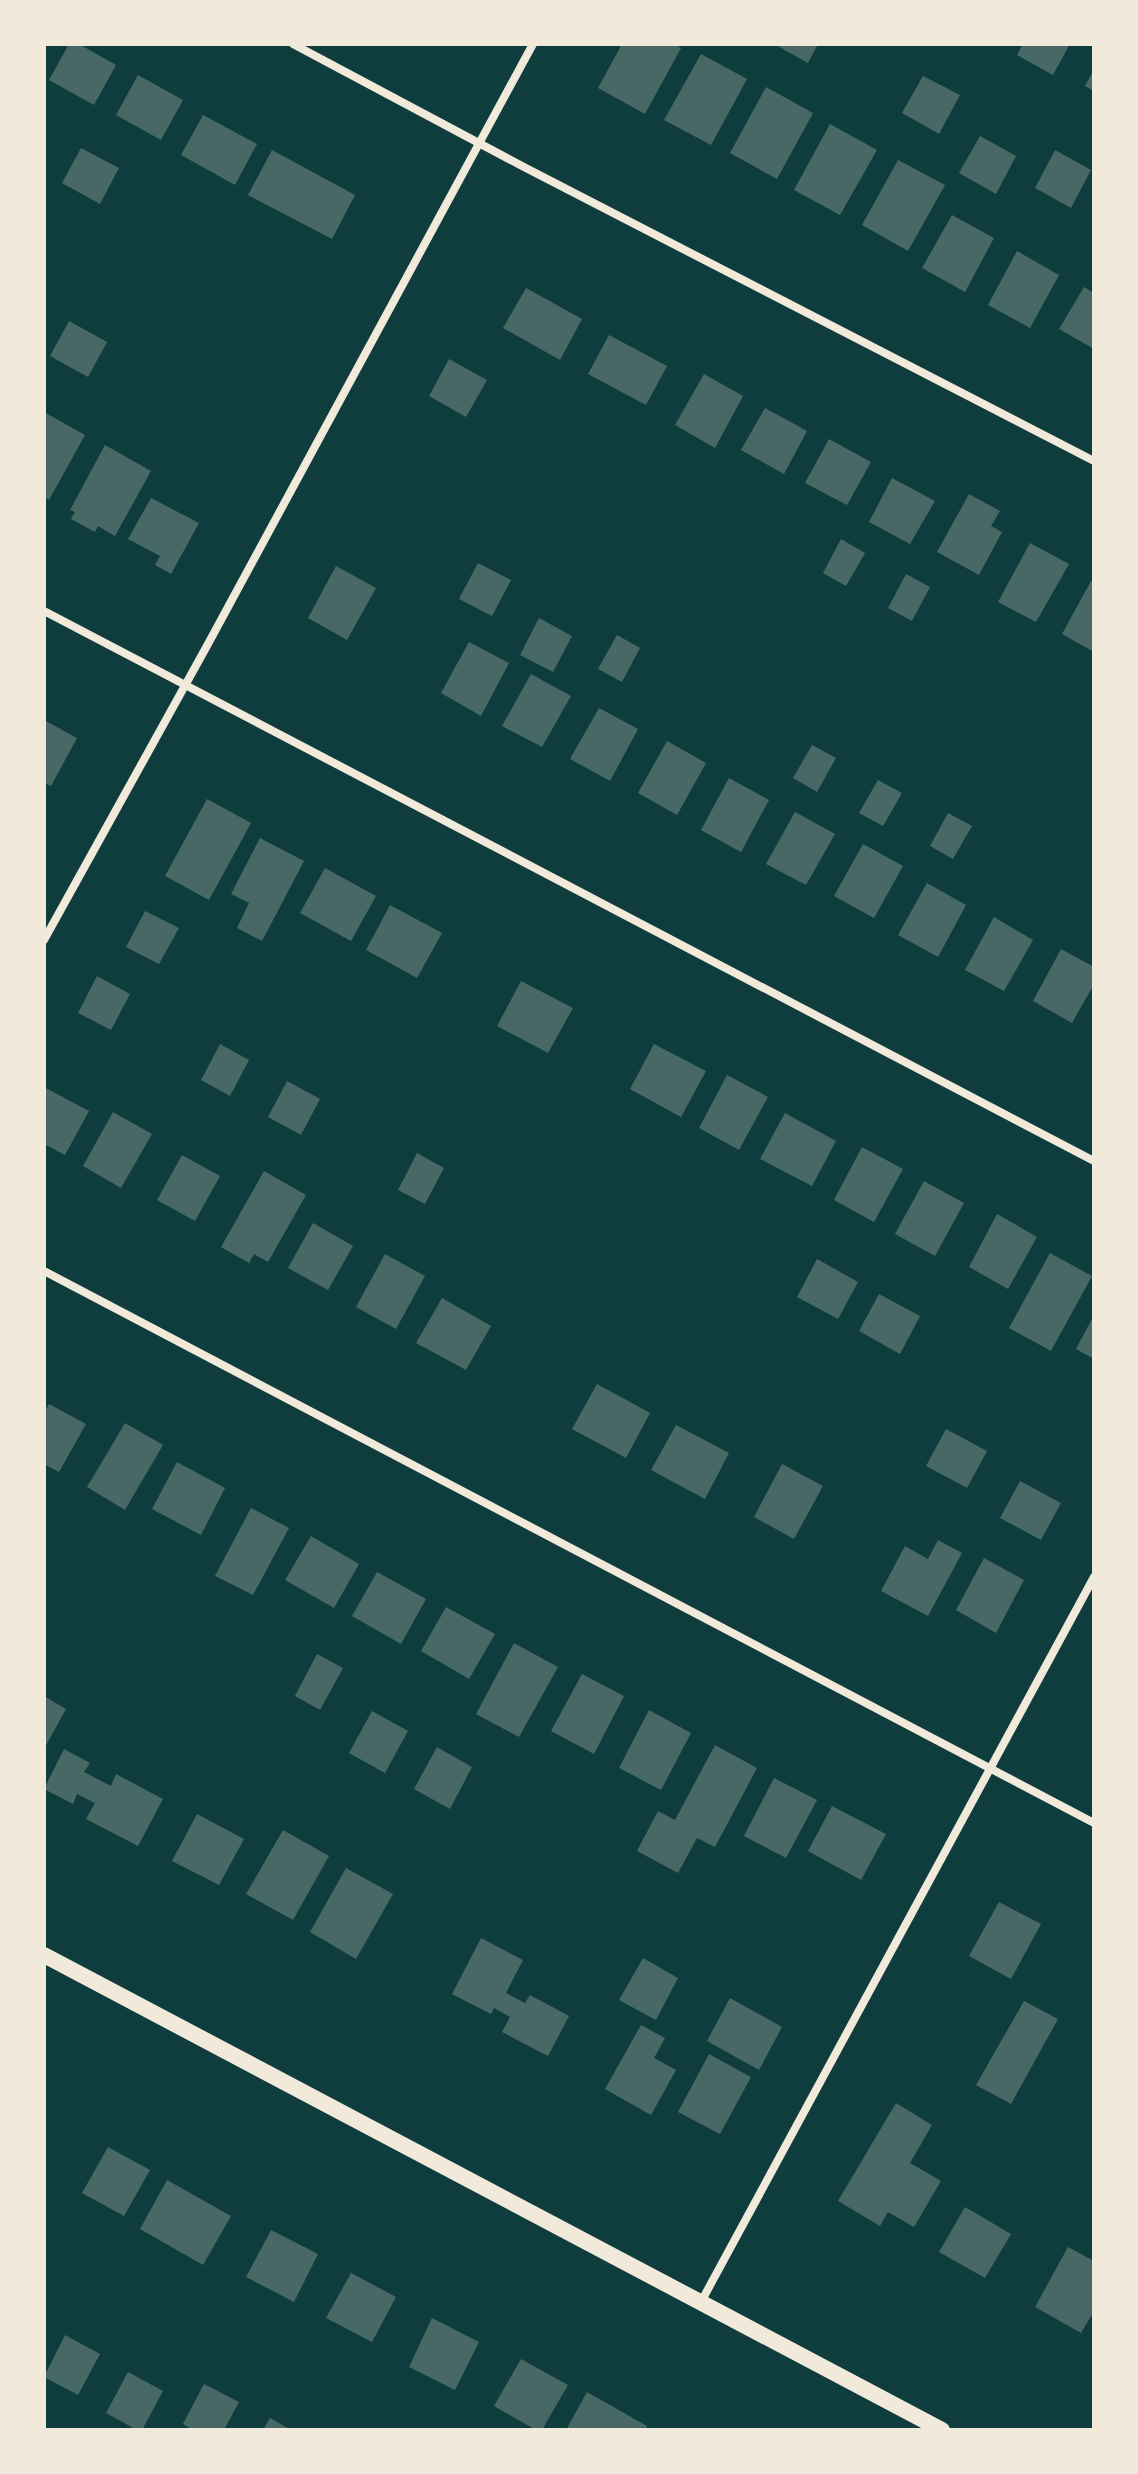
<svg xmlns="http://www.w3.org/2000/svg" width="1138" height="2474" font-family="'Roboto Condensed',sans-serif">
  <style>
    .building { fill: #486865 }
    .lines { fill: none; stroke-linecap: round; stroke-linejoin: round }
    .minor { stroke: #f1e9da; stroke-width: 8 }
    .secondary { stroke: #f1e9da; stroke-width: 16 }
  </style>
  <rect width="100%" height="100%" fill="#0f3d3e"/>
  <g class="building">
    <polygon points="69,44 79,44 116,65 94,105 49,80"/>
    <polygon points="622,44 673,44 681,48 645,114 598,88"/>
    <polygon points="774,44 818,44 808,63"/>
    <polygon points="1023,44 1070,44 1053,75 1017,55"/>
    <polygon points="701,54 747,79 711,145 664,120"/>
    <polygon points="1094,69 1094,91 1085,86"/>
    <polygon points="138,75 183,100 161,140 116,115"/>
    <polygon points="923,76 960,95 939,134 902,113"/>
    <polygon points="766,87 813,113 777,179 730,153"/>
    <polygon points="203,115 257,144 235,185 181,155"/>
    <polygon points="830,124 877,150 840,215 794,190"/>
    <polygon points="980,136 1016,156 996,194 959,173"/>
    <polygon points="81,148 119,168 100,204 62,183"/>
    <polygon points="272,150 355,195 332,239 248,195"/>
    <polygon points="1055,150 1091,170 1071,208 1035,188"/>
    <polygon points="898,160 945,185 908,251 862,225"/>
    <polygon points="952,215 994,238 965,292 922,268"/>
    <polygon points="1017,251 1059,275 1030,328 988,305"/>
    <polygon points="1084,287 1094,293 1094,349 1059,329"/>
    <polygon points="526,288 582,319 560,360 503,328"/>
    <polygon points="69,321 107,342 88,377 50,356"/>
    <polygon points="609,335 667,366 646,405 588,374"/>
    <polygon points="449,359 487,380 466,417 429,396"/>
    <polygon points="704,374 743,396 715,448 675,425"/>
    <polygon points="765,408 807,431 784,474 741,450"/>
    <polygon points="44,412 85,435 49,500 44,497"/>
    <polygon points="829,439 871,462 847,505 805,483"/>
    <polygon points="105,445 151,471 115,536 98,526 95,532 71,519 75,512 70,510"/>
    <polygon points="892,478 935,501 910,544 869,522"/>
    <polygon points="969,494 1000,511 991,526 1002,532 979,575 937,552"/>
    <polygon points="151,498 199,523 171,574 155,565 160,556 128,539"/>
    <polygon points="841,539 865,553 846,586 823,573"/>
    <polygon points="1030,543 1069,564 1036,622 998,602"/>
    <polygon points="478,563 511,580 492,616 459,599"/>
    <polygon points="336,566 376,588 347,640 308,618"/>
    <polygon points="906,574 930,587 912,621 888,608"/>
    <polygon points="1091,581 1094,583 1094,652 1062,634"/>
    <polygon points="539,618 572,636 553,672 520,655"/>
    <polygon points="617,635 640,648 622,682 598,669"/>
    <polygon points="469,642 509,663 481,716 441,693"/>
    <polygon points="531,674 571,696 542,747 502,726"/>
    <polygon points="599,708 638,729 610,781 570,759"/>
    <polygon points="44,720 77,738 51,786 44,783"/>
    <polygon points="667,741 706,763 677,815 638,793"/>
    <polygon points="812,745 836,758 817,792 793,778"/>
    <polygon points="729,778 769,800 741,852 701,830"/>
    <polygon points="878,780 902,793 883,826 859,813"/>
    <polygon points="207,799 251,823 209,900 165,876"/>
    <polygon points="795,812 835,834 806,885 766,864"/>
    <polygon points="948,813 972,826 953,859 930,846"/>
    <polygon points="260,838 304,861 262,941 237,928 249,903 231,894"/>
    <polygon points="863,844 903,866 874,918 834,896"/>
    <polygon points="325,868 376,896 351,941 300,913"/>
    <polygon points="927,883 966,905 938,957 898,935"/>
    <polygon points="390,905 442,933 417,978 366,950"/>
    <polygon points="145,911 179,928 159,964 126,947"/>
    <polygon points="994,917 1033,940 1004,991 965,970"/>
    <polygon points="1061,949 1094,967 1094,984 1072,1023 1033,1001"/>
    <polygon points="97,976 130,994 111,1030 78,1013"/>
    <polygon points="521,981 573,1008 548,1053 497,1026"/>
    <polygon points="220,1044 249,1060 230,1096 201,1080"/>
    <polygon points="654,1044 706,1071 681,1117 630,1089"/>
    <polygon points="727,1075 768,1097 739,1150 699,1128"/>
    <polygon points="287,1081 320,1099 301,1135 268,1117"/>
    <polygon points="44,1087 89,1111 65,1155 44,1144"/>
    <polygon points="113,1112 152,1134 121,1188 83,1166"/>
    <polygon points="785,1113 836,1141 812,1186 760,1159"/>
    <polygon points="862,1147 903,1169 874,1222 834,1200"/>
    <polygon points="417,1153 444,1168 425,1204 398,1190"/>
    <polygon points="182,1155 220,1176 195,1221 157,1200"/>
    <polygon points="264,1171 306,1195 268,1262 254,1254 249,1263 221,1247"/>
    <polygon points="924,1181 964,1203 935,1256 895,1234"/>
    <polygon points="997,1214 1037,1237 1008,1289 969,1267"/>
    <polygon points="313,1223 353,1246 328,1290 288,1268"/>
    <polygon points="1050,1253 1092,1276 1051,1351 1009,1328"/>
    <polygon points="385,1254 425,1276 396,1329 356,1307"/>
    <polygon points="817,1259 858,1282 838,1319 797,1297"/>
    <polygon points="879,1294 920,1316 900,1354 859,1331"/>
    <polygon points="442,1298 491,1326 466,1370 416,1343"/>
    <polygon points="1094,1315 1094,1359 1076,1349"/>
    <polygon points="597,1384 650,1413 626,1458 572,1429"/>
    <polygon points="49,1404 86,1424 59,1472 44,1464 44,1413"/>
    <polygon points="125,1423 163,1445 125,1510 87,1487"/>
    <polygon points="676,1425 729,1453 705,1499 651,1470"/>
    <polygon points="946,1429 987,1451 967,1488 926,1466"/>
    <polygon points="177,1462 225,1488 201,1535 152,1509"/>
    <polygon points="782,1464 823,1486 794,1539 754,1517"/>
    <polygon points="1020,1481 1061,1503 1041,1540 1000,1518"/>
    <polygon points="251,1508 289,1528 253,1595 215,1576"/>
    <polygon points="311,1536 359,1564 334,1608 285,1580"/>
    <polygon points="938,1540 962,1553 928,1616 881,1591 905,1546 928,1559"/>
    <polygon points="984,1558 1024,1580 996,1633 956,1610"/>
    <polygon points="377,1572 426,1599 401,1644 352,1616"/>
    <polygon points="446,1607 495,1634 469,1679 421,1651"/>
    <polygon points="514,1643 558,1667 519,1737 476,1714"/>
    <polygon points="317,1654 343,1668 320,1710 295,1696"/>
    <polygon points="582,1674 624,1696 594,1754 551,1731"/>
    <polygon points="44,1696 66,1709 44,1749"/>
    <polygon points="649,1710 691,1733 661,1790 619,1768"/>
    <polygon points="372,1711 408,1731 385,1773 349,1753"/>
    <polygon points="715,1745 757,1768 715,1847 697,1838 678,1873 637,1851 658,1811 675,1820"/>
    <polygon points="437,1747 472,1767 450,1809 414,1789"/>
    <polygon points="64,1749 90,1763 84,1772 111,1786 116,1774 163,1799 138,1846 86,1819 95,1803 77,1794 73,1804 44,1789"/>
    <polygon points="774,1778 817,1800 786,1858 744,1836"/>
    <polygon points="832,1806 886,1834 861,1880 808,1851"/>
    <polygon points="197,1814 244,1839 219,1885 172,1861"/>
    <polygon points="283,1830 329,1856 293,1920 246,1894"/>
    <polygon points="346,1868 393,1894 356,1959 310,1932"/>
    <polygon points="999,1902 1041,1924 1011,1979 969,1956"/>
    <polygon points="481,1938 523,1960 506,1993 525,2003 530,1995 569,2016 548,2056 502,2032 510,2017 494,2008 491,2014 452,1994"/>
    <polygon points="643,1958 678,1978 656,2020 619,2000"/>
    <polygon points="730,1998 782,2027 759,2070 707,2041"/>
    <polygon points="1024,2001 1058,2019 1011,2104 976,2085"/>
    <polygon points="641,2025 665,2038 654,2058 676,2070 651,2115 605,2089"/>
    <polygon points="709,2054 751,2077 720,2134 678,2112"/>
    <polygon points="896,2103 932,2125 910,2163 941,2181 914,2227 888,2212 880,2226 838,2201"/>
    <polygon points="108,2147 150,2170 124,2216 82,2193"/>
    <polygon points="167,2180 231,2216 203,2265 140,2229"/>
    <polygon points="965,2207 1011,2234 985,2278 939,2252"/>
    <polygon points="271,2230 318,2254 294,2302 246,2277"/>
    <polygon points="1068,2247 1094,2261 1094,2311 1081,2333 1035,2307"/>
    <polygon points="351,2273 396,2297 372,2342 326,2318"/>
    <polygon points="432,2318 479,2342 455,2390 409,2367"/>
    <polygon points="65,2335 100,2354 78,2395 44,2377"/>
    <polygon points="521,2359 568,2385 542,2430 536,2430 494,2406"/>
    <polygon points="128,2372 163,2391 142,2430 137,2430 106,2413"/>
    <polygon points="204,2384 239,2402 224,2430 193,2430 183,2424"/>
    <polygon points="587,2392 647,2426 645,2430 566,2430"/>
    <polygon points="270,2418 291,2430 263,2430"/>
  </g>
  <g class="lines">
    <g class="minor">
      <polyline points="293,44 522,166 1094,461"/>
      <polyline points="44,611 1094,1161"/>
      <polyline points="44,940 208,644 533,44"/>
      <polyline points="44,1271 1094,1823"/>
      <polyline points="701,2302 1094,1577"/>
    </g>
    <polyline class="secondary" points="44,1955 942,2430"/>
  </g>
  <rect width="1138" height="2474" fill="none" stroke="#f1e9da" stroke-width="92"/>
</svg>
